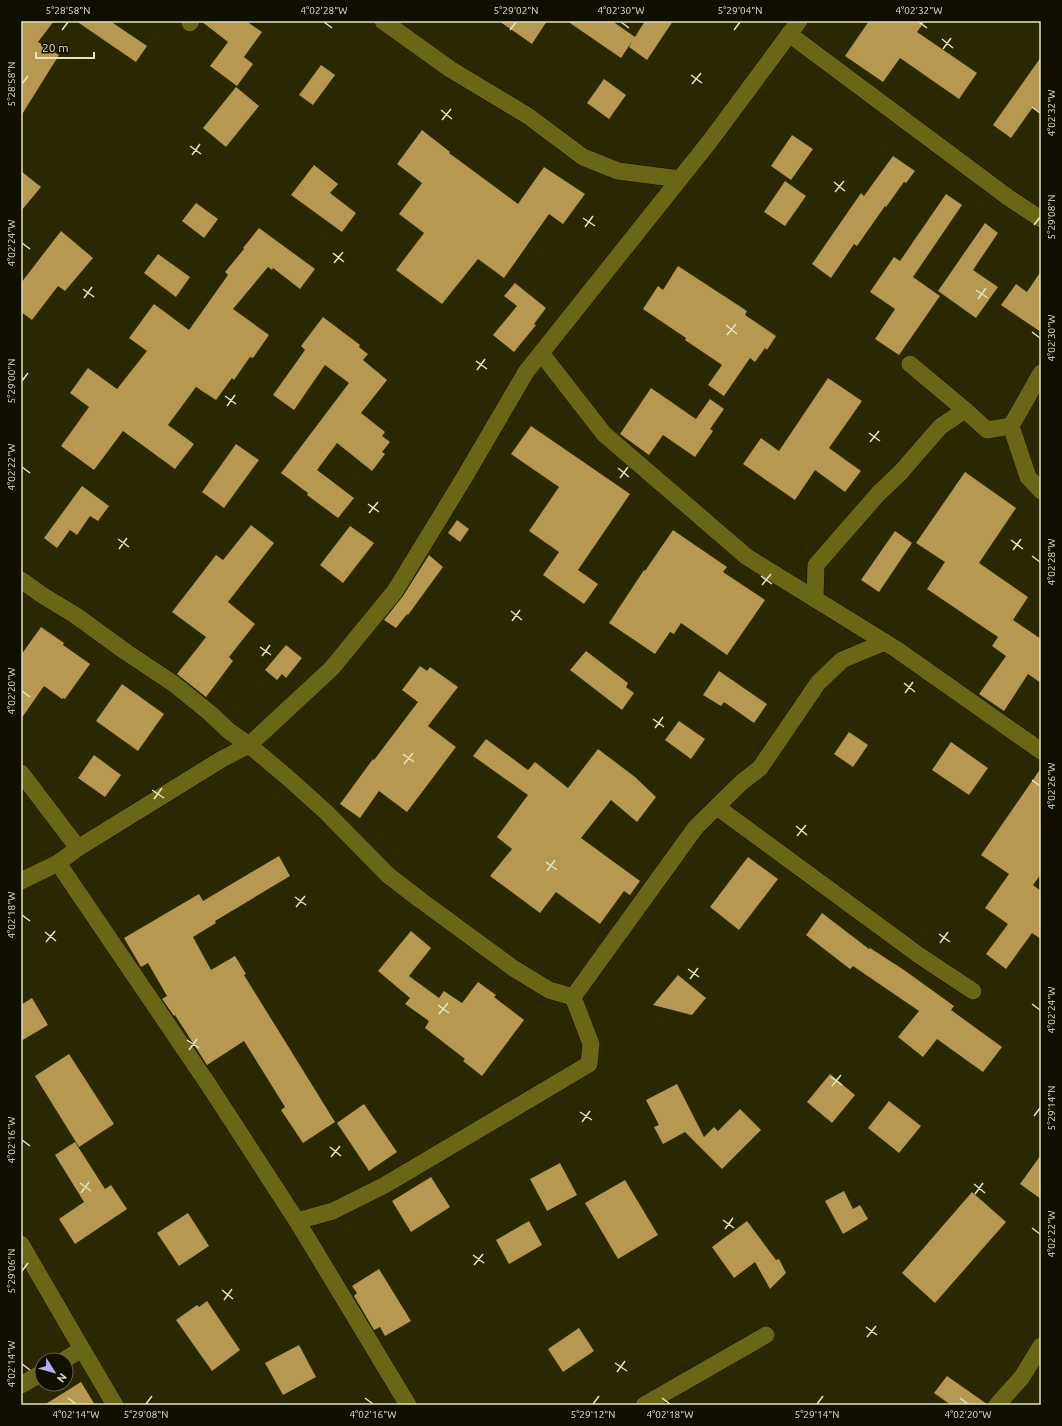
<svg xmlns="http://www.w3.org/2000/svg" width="1062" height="1426" font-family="Ubuntu,sans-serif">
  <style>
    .building { fill: #b69850 }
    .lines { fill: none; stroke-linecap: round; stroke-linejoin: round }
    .minor-casing { stroke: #111000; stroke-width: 18 }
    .minor { stroke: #696716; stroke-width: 17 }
    .ticks { fill: none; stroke: #e4e4bf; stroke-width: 1.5 }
    .neatline { fill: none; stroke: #e4e4bf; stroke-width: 1.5 }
    .ticks-label { font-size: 10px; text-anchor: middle; fill: #e4e4bf }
  </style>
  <rect width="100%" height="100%" fill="#292800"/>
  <g class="building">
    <polygon points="21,21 54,21 38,42 59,55 21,116"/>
    <polygon points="76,21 110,21 147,46 136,62"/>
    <polygon points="201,21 246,21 262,32 244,57 253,64 237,86 210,66 228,42"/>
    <polygon points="499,21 547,21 532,44"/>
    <polygon points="567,21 612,21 635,37 645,21 673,21 647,60 629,47 633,40 621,58"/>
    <polygon points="869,21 925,21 917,32 977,73 959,99 900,58 883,82 845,56"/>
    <polygon points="1041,57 1041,113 1033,107 1011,138 993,125"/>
    <polygon points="321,65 335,75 313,105 299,95"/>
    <polygon points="604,79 626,95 609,119 587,103"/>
    <polygon points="236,87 259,106 226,147 203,128"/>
    <polygon points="422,130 450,152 449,153 518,204 544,167 585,194 563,224 549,214 504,278 478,259 442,304 396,270 424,233 399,214 422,183 397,164"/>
    <polygon points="792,135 813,149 791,180 771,166"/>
    <polygon points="893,156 915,171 906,183 904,182 886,207 885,206 857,246 854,244 831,278 812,264 861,193 864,196"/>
    <polygon points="314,165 338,184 330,193 356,213 342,232 291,195"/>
    <polygon points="21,171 41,187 21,211"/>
    <polygon points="785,181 806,196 785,226 764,212"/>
    <polygon points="946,194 962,205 913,277 940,296 899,355 875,339 895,309 870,292 894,257 900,261"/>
    <polygon points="196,203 218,219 204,238 182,221"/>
    <polygon points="985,223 998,233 973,270 998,287 976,318 938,291"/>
    <polygon points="259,228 315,269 300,289 273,268 272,270 268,267 233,309 269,335 253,358 250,357 234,380 232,378 216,400 196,387 168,425 194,444 175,469 123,431 94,470 61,446 89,407 70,393 88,368 117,389 147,351 129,338 154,304 189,330 228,275 225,272 244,249 243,248"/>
    <polygon points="61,231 93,258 65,291 58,286 32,320 21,312 21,283"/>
    <polygon points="158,254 190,277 176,297 144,273"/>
    <polygon points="678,266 747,311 745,315 776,336 767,350 765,348 755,362 750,358 724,396 708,385 722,365 685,340 686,338 643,309 658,286 663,290"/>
    <polygon points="1041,271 1041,332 1001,305 1016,284 1027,292"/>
    <polygon points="515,283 546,308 534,324 536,325 514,352 493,335 517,306 504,296"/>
    <polygon points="323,317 360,345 359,347 368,354 363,360 387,380 361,413 385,432 382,436 390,442 382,452 385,454 372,471 337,443 317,470 354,498 338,518 307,495 308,493 281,473 349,383 325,365 294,410 273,395 305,350 301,346"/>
    <polygon points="828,378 862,401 829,448 861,471 845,492 815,470 795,500 743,464 761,438 779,451"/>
    <polygon points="651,388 696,419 710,399 724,409 710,429 713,431 695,457 663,435 649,455 620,434"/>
    <polygon points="531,426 630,494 578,570 598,584 584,604 543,575 559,552 529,531 559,487 511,454"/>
    <polygon points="236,444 259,460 224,508 202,492"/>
    <polygon points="965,472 1016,508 979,563 1028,597 1013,620 1041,639 1041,683 1028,674 1004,711 979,694 1006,656 992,646 998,637 927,589 945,562 916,543"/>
    <polygon points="82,486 109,506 98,521 90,516 77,535 70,530 57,548 44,538"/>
    <polygon points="457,520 469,529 460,542 448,533"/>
    <polygon points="251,525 274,543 228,602 255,624 229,657 233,661 206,697 177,674 206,637 172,612 216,555 223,560"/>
    <polygon points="350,526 374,543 343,583 320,565"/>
    <polygon points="673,530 727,567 723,572 765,600 727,655 681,623 674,634 670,632 655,654 609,623 644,570 645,571"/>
    <polygon points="895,531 912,543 879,592 861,580"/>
    <polygon points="429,555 443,567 408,615 407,614 396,628 384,620 403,596"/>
    <polygon points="41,627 64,643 63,645 90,664 65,699 63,698 62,699 44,686 21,719 21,655"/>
    <polygon points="286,645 302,658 286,678 282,674 277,680 265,670"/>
    <polygon points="586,651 628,683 626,687 634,693 622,710 570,670"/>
    <polygon points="420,666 427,671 430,667 458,687 428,726 456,747 407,812 379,791 360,818 340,804 373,759 374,760 418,702 402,690"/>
    <polygon points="719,671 767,704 754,723 724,702 721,706 703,695"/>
    <polygon points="122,684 164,714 138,751 96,721"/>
    <polygon points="679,721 705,739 691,759 665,740"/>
    <polygon points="849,732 868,745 853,767 834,754"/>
    <polygon points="486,739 528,770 535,762 568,788 598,749 635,777 656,797 637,822 611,800 581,838 640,881 630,895 624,891 600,924 556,892 540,913 490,876 512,849 497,837 528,795 473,756"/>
    <polygon points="951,742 988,768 969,795 932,770"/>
    <polygon points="94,755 121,775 105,797 78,778"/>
    <polygon points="1041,768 1041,874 1033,885 1041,891 1041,939 1032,933 1006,969 986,954 1008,924 985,908 1009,874 981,855"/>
    <polygon points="279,856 290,876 215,921 216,923 193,937 211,970 235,956 246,974 244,975 335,1122 303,1143 281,1110 285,1107 244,1041 207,1065 175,1015 174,1016 162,999 167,996 148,963 141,967 124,938 199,894 203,901"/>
    <polygon points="748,857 778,879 739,930 710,907"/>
    <polygon points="822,913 869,949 870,948 904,970 954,1006 951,1010 1002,1047 983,1072 937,1039 923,1057 898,1037 919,1011 853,966 850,969 806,935"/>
    <polygon points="411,931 431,948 409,976 439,998 444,991 462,1003 478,982 496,995 494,997 524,1020 482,1076 463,1061 465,1059 425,1028 429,1021 405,1004 410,998 378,971"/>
    <polygon points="678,975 706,998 692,1015 653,1005"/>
    <polygon points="32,998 48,1025 21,1041 21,1005"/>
    <polygon points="69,1054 114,1124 79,1147 35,1076"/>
    <polygon points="830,1074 855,1095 832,1123 807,1102"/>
    <polygon points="677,1084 704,1137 714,1127 718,1131 740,1109 761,1130 722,1169 685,1132 663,1144 654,1127 659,1125 646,1100"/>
    <polygon points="889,1101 921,1126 899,1153 868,1128"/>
    <polygon points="364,1104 397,1152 369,1171 337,1123"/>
    <polygon points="75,1142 105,1189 111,1185 127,1209 75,1244 59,1219 84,1202 55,1155"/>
    <polygon points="1041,1155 1041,1199 1020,1184"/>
    <polygon points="560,1163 577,1195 547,1211 530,1179"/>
    <polygon points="431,1177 450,1207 411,1232 392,1201"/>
    <polygon points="625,1180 658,1235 618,1259 585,1203"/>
    <polygon points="844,1191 853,1209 860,1205 868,1219 843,1234 825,1201"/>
    <polygon points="972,1192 1006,1222 935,1303 902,1273"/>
    <polygon points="188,1213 209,1246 179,1266 157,1233"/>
    <polygon points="529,1221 542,1245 509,1264 496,1240"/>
    <polygon points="747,1221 776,1260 779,1259 786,1273 770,1289 755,1262 734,1278 712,1247"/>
    <polygon points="379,1269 411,1321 385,1336 380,1327 374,1330 354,1296 357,1293 352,1286"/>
    <polygon points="207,1301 240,1350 212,1371 176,1320 197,1305 199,1307"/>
    <polygon points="579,1328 594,1351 563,1372 548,1349"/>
    <polygon points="299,1345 316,1377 283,1395 265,1363"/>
    <polygon points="947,1376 987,1404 987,1405 951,1405 934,1393"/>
    <polygon points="81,1382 95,1405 44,1405"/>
  </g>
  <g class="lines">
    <defs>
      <g id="minor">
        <polyline points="383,21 450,69 528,116 583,157 618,171 680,179"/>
        <polyline points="190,23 191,21"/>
        <polyline points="789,34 1009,198 1041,219"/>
        <polyline points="541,353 604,434 747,557 896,649 1041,751"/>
        <polyline points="910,364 965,410 987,430 1011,426"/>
        <polyline points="1041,373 1011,426 1028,477 1041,491"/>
        <polyline points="21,580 42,595 75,615 126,652 174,684 211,714 229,731 249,745 287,777 326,812 388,875 419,899 513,968 549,990 573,997"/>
        <polyline points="815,599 816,565 878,494 901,472 940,427 965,410"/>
        <polyline points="21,773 78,848"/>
        <polyline points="717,807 920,956 973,991"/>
        <polyline points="58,863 208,1084 297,1221 408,1405"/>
        <polyline points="21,881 58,863 78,848 222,759 249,745 332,668 395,591 464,478 526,372 710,141 799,21"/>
        <polyline points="573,997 696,827 742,782 760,768 818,683 842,660 885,642"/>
        <polyline points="297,1221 333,1211 385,1185 589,1064 591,1044 573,997"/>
        <polyline points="21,1244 82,1349"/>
        <polyline points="64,1360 82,1349 115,1405"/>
        <polyline points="21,1385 42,1373"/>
        <polyline points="644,1405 766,1335"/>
        <polyline points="997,1405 1022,1377 1041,1346"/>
      </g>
    </defs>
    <use href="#minor" class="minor-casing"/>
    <use href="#minor" class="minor"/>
  </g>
  <path class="ticks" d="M324 22 332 28M621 22 629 28M919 22 927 28M62 30 68 22M510 30 516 22M734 30 740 22M942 39 953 48M943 49 951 38M691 75 702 83M22 84 28 76M692 84 701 73M1032 107 1040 113M441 110 452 119M442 120 451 109M190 146 201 154M192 155 200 144M834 182 845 191M835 192 844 181M583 218 595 226M1034 225 1040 217M585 227 593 216M22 243 30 249M333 253 344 262M334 263 343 252M83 289 94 297M976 290 988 298M84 298 92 287M978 299 986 288M726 325 737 334M1032 332 1040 338M727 335 736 324M476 361 487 369M477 370 485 359M22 381 28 373M225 396 236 404M227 406 235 395M869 433 880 441M870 442 879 431M22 467 30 473M618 468 629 477M620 478 628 467M368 504 379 512M369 513 378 502M118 539 129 547M1011 540 1023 549M119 549 127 538M1013 550 1021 539M1032 556 1040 562M761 576 772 584M762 585 771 574M511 611 522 620M512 621 520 610M260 647 271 655M262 656 270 645M904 683 915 692M22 691 30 697M905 693 913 682M653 719 664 727M655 728 663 717M403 754 414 762M404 764 413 753M1032 780 1040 786M152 790 164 798M154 799 162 788M796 826 807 835M797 836 806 825M546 862 557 870M547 871 555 860M295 897 306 905M296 907 305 896M22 915 30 921M45 932 56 941M939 934 950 942M46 942 55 931M940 943 948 932M688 969 699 977M690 979 698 968M1032 1004 1040 1010M438 1005 449 1013M439 1014 448 1003M187 1040 199 1048M189 1050 197 1039M831 1077 842 1085M832 1086 841 1075M580 1112 592 1120M1034 1116 1040 1108M582 1122 590 1111M22 1140 30 1146M330 1147 341 1156M331 1157 340 1146M80 1183 91 1191M974 1184 985 1193M81 1193 89 1182M975 1194 983 1183M723 1220 734 1228M1032 1228 1040 1234M725 1229 733 1218M473 1255 484 1263M474 1265 483 1254M22 1271 28 1263M222 1290 233 1299M224 1300 232 1289M866 1327 877 1335M867 1337 876 1326M615 1363 627 1371M22 1364 30 1370M617 1372 625 1361M68 1398 76 1404M365 1398 373 1404M662 1398 670 1404M960 1398 968 1404M146 1404 152 1396M593 1404 599 1396M817 1404 823 1396"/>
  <rect width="1062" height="1426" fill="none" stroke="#111000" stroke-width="44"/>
  <g transform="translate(54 1372) rotate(127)"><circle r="19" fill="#111000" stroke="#65654c"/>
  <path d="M0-3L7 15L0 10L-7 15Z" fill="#b3adf9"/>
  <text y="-6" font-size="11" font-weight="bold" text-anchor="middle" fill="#e4e4bf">N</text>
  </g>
  <path d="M36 52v6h58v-6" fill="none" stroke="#e4e4bf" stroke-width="2"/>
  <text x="42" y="52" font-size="12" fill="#e4e4bf" stroke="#111000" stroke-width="3" paint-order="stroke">20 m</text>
  <rect x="22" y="22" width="1018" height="1382" class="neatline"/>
  <g class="ticks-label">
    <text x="68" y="14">5°28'58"N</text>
    <text x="324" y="14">4°02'28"W</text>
    <text x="516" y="14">5°29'02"N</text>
    <text x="621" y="14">4°02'30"W</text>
    <text x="740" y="14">5°29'04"N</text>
    <text x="919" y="14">4°02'32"W</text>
    <text transform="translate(11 84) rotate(-90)" y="4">5°28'58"N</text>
    <text transform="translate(1051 113) rotate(-90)" y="4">4°02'32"W</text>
    <text transform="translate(1051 217) rotate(-90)" y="4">5°29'08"N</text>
    <text transform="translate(11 243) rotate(-90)" y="4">4°02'24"W</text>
    <text transform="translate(1051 338) rotate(-90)" y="4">4°02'30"W</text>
    <text transform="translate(11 381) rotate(-90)" y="4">5°29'00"N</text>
    <text transform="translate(11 467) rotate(-90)" y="4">4°02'22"W</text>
    <text transform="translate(1051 562) rotate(-90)" y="4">4°02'28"W</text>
    <text transform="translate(11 691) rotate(-90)" y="4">4°02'20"W</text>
    <text transform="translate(1051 786) rotate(-90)" y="4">4°02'26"W</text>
    <text transform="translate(11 915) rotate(-90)" y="4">4°02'18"W</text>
    <text transform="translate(1051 1010) rotate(-90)" y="4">4°02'24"W</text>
    <text transform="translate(1051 1108) rotate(-90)" y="4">5°29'14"N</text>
    <text transform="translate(11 1140) rotate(-90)" y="4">4°02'16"W</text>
    <text transform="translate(1051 1234) rotate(-90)" y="4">4°02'22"W</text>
    <text transform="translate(11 1271) rotate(-90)" y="4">5°29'06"N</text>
    <text transform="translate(11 1364) rotate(-90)" y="4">4°02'14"W</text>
    <text x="76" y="1418">4°02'14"W</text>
    <text x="146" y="1418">5°29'08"N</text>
    <text x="373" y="1418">4°02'16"W</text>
    <text x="593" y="1418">5°29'12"N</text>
    <text x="670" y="1418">4°02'18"W</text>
    <text x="817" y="1418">5°29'14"N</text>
    <text x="968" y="1418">4°02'20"W</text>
  </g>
</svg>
